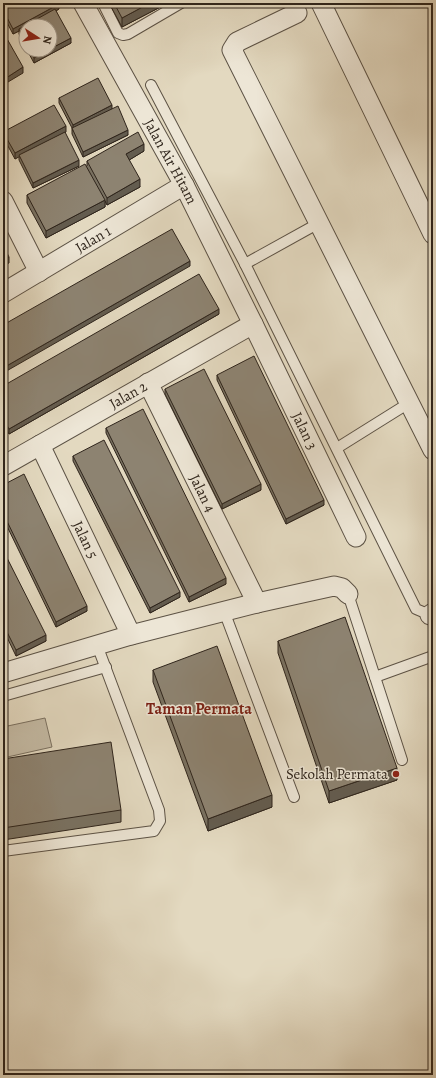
<svg xmlns="http://www.w3.org/2000/svg" width="436" height="1078" font-family="Alegreya,serif">
  <style>
    .grass { fill: #c4baa4; stroke: #7a7060 }
    .lines { fill: none; stroke-linecap: round; stroke-linejoin: round }
    .service-casing { stroke: #5c5245; stroke-width: 12 }
    .minor-casing { stroke: #5c5245; stroke-width: 21 }
    .service { stroke: #ede6d6; stroke-width: 10 }
    .minor { stroke: #ede6d6; stroke-width: 19 }
    .wall { fill: #797161; stroke: #2f251c }
    .shaded-wall { fill: #635c4f; stroke: #2f251c }
    .building { fill: #8d8371; stroke: #2f251c }
    .poi-dot { fill: #8f2418; stroke: #ede6d6; stroke-width: 1.5 }
    .labels { text-anchor: middle; stroke-width: 3; stroke-linejoin: round; paint-order: stroke }
    .street-label { font-size: 15px; fill: #2f251c; stroke: #ede6d6 }
    .poi-label { font-size: 15px; fill: #2f251c; stroke: #ede6d6; text-anchor: end }
    .neighbourhood-label { font-size: 16px; font-weight: bold; fill: #7a1f14; stroke: #ede6d6 }
  </style>
  <rect width="100%" height="100%" fill="#e3d9c0"/>
  <filter id="stains"><feTurbulence type="fractalNoise" baseFrequency=".005" numOctaves="4"/><feColorMatrix values="0 0 0 0 .2 0 0 0 0 .09 0 0 0 0 .02 0 0 0 .5 -.17"/></filter>
  <radialGradient id="worn" r=".72"><stop offset=".6" stop-color="#630" stop-opacity="0"/><stop offset="1" stop-color="#630" stop-opacity=".3"/></radialGradient>
  <polygon class="grass" points="45,718 52,747 3,758 3,727"/>
  <g class="lines">
    <defs>
      <g id="service">
        <polyline points="103,3 118,33 123,35 128,34 181,3"/>
        <polyline points="151,85 245,264 416,609 430,615"/>
        <polyline points="245,264 319,223"/>
        <polyline points="337,448 409,403"/>
        <polyline points="348,594 402,760"/>
        <polyline points="224,611 294,797"/>
        <polyline points="375,677 433,656"/>
        <polyline points="3,696 106,667"/>
        <polyline points="3,851 154,831 160,821 159,810 97,645"/>
      </g>
      <g id="minor">
        <path id="s1" d="M83 3 184 185 253 324 356 537"/>
        <polyline points="321,3 433,234"/>
        <polyline points="297,13 237,42 232,50 433,450"/>
        <polyline points="3,201 39,272"/>
        <path id="s2" d="M3 293 184 185"/>
        <path id="s3" d="M148 383 257 603"/>
        <path id="s4" d="M40 445 131 635"/>
        <path id="s5" d="M3 466 253 324"/>
        <polyline points="430,615 433,613"/>
        <polyline points="3,673 131,635 257,603 334,586 342,588 348,594"/>
      </g>
    </defs>
    <use href="#service" class="service-casing"/>
    <use href="#minor" class="minor-casing"/>
    <use href="#service" class="service"/>
    <use href="#minor" class="minor"/>
  </g>
  <g class="wall">
    <polygon points="3,3 59,9 56,11 71,43 34,63 27,50 50,50 26,26 26,48 19,34 19,31 13,34 3,15"/>
    <polygon points="109,3 168,3 122,27"/>
    <polygon points="59,98 112,109 128,135 83,157 72,134 72,128 59,103"/>
    <polygon points="3,132 66,132 49,140 79,166 33,188 19,160 19,156 15,159 3,137"/>
    <polygon points="144,151 129,160 140,187 107,205 105,201 105,207 46,238 27,203 27,195 87,166 87,161"/>
    <polygon points="219,314 9,434 3,423 3,386"/>
    <polygon points="217,375 324,505 286,524 217,380"/>
    <polygon points="165,389 261,490 222,509 165,394"/>
    <polygon points="106,428 226,584 189,602 106,433"/>
    <polygon points="73,456 180,597 150,613 73,461"/>
    <polygon points="3,485 87,611 56,627 3,518"/>
    <polygon points="3,550 46,641 16,656 3,629"/>
    <polygon points="278,641 397,780 329,803 278,653"/>
    <polygon points="153,670 272,807 208,831 153,682"/>
    <polygon points="3,759 121,810 121,822 3,840"/>
  </g>
  <g class="shaded-wall">
    <polygon points="150,3 168,3 122,27 122,18"/>
    <polygon points="59,4 59,9 28,26 19,29 19,31 13,34 13,29"/>
    <polygon points="71,38 71,43 34,63 34,58 48,50 50,50 50,49"/>
    <polygon points="23,67 23,73 3,85 3,80"/>
    <polygon points="112,105 112,110 73,131 73,125"/>
    <polygon points="66,126 66,132 15,159 15,153"/>
    <polygon points="128,130 128,135 83,157 83,152"/>
    <polygon points="144,144 144,151 126,162 126,154"/>
    <polygon points="79,160 79,166 33,188 33,183"/>
    <polygon points="140,179 140,187 107,205 107,198"/>
    <polygon points="105,200 105,207 46,238 46,231"/>
    <polygon points="5,232 5,238 3,239 3,233"/>
    <polygon points="9,257 9,263 4,265 4,260"/>
    <polygon points="190,261 190,266 3,373 3,368"/>
    <polygon points="7,265 7,270 3,273 3,267"/>
    <polygon points="219,309 219,314 9,434 9,429"/>
    <polygon points="261,484 261,490 222,509 222,504"/>
    <polygon points="324,500 324,505 286,524 286,519"/>
    <polygon points="226,578 226,584 189,602 189,597"/>
    <polygon points="180,592 180,597 150,613 150,608"/>
    <polygon points="87,606 87,611 56,627 56,622"/>
    <polygon points="46,635 46,641 16,656 16,650"/>
    <polygon points="397,768 397,780 329,803 329,791"/>
    <polygon points="272,795 272,807 208,831 208,819"/>
  </g>
  <g class="building">
    <polygon points="3,3 59,3 59,4 13,29 3,10"/>
    <polygon points="114,3 150,3 122,18"/>
    <polygon points="55,9 71,38 50,49 50,26 26,26 26,43 19,29"/>
    <polygon points="6,37 23,67 3,80 3,39"/>
    <polygon points="30,50 48,50 34,58"/>
    <polygon points="98,78 112,105 73,125 59,98"/>
    <polygon points="54,105 66,126 15,153 3,132"/>
    <polygon points="118,106 128,130 83,152 72,128"/>
    <polygon points="65,132 79,160 33,183 19,155"/>
    <polygon points="138,132 144,144 126,154 140,179 107,198 87,161"/>
    <polygon points="85,164 105,200 46,231 27,195"/>
    <polygon points="172,229 190,261 3,368 3,325"/>
    <polygon points="3,245 9,257 4,260 7,265 3,267"/>
    <polygon points="199,274 219,309 9,429 3,418 3,386"/>
    <polygon points="254,356 324,500 286,519 217,375"/>
    <polygon points="204,369 261,484 222,504 165,389"/>
    <polygon points="143,409 226,578 189,597 106,428"/>
    <polygon points="104,440 180,592 150,608 73,456"/>
    <polygon points="24,474 87,606 56,622 3,513 3,485"/>
    <polygon points="3,550 46,635 16,650 3,624"/>
    <polygon points="345,617 397,768 329,791 278,641"/>
    <polygon points="217,646 272,795 208,819 153,670"/>
    <polygon points="111,742 121,810 3,828 3,759"/>
  </g>
  <circle class="poi-dot" cx="396" cy="774" r="4"/>
  <g class="labels">
    <g class="street-label">
      <text dy="5" stroke="none"><textPath href="#s1" startOffset="181">Jalan Air Hitam</textPath></text>
      <text dy="5" stroke="none"><textPath href="#s2" startOffset="105">Jalan 1</textPath></text>
      <text dy="5" stroke="none"><textPath href="#s5" startOffset="144">Jalan 2</textPath></text>
      <text dy="5" stroke="none"><textPath href="#s1" startOffset="482">Jalan 3</textPath></text>
      <text dy="5" stroke="none"><textPath href="#s3" startOffset="123">Jalan 4</textPath></text>
      <text dy="5" stroke="none"><textPath href="#s4" startOffset="105">Jalan 5</textPath></text>
    </g>
    <g class="poi-label">
      <text x="388" y="779">Sekolah Permata</text>
    </g>
    <g class="neighbourhood-label">
      <text x="199" y="714">Taman Permata</text>
    </g>
  </g>
  <rect width="436" height="1078" fill="none" stroke="#e3d9c0" stroke-width="16"/>
  <rect x="4" y="4" width="428" height="1070" fill="none" stroke="#2f251c" stroke-width="2"/>
  <rect x="8" y="8" width="420" height="1062" fill="none" stroke="#2f251c"/>
  <g transform="translate(38 38) rotate(102)"><circle r="19" fill="#ede6d6" stroke="#a1998c"/>
  <path d="M0-3L7 15L0 10L-7 15Z" fill="#8f2418"/>
  <text y="-6" font-size="11" font-weight="bold" text-anchor="middle" fill="#2f251c">N</text>
  </g>
  <rect width="100%" height="100%" filter="url(#stains)"/>
  <rect width="100%" height="100%" fill="url(#worn)"/>
</svg>
